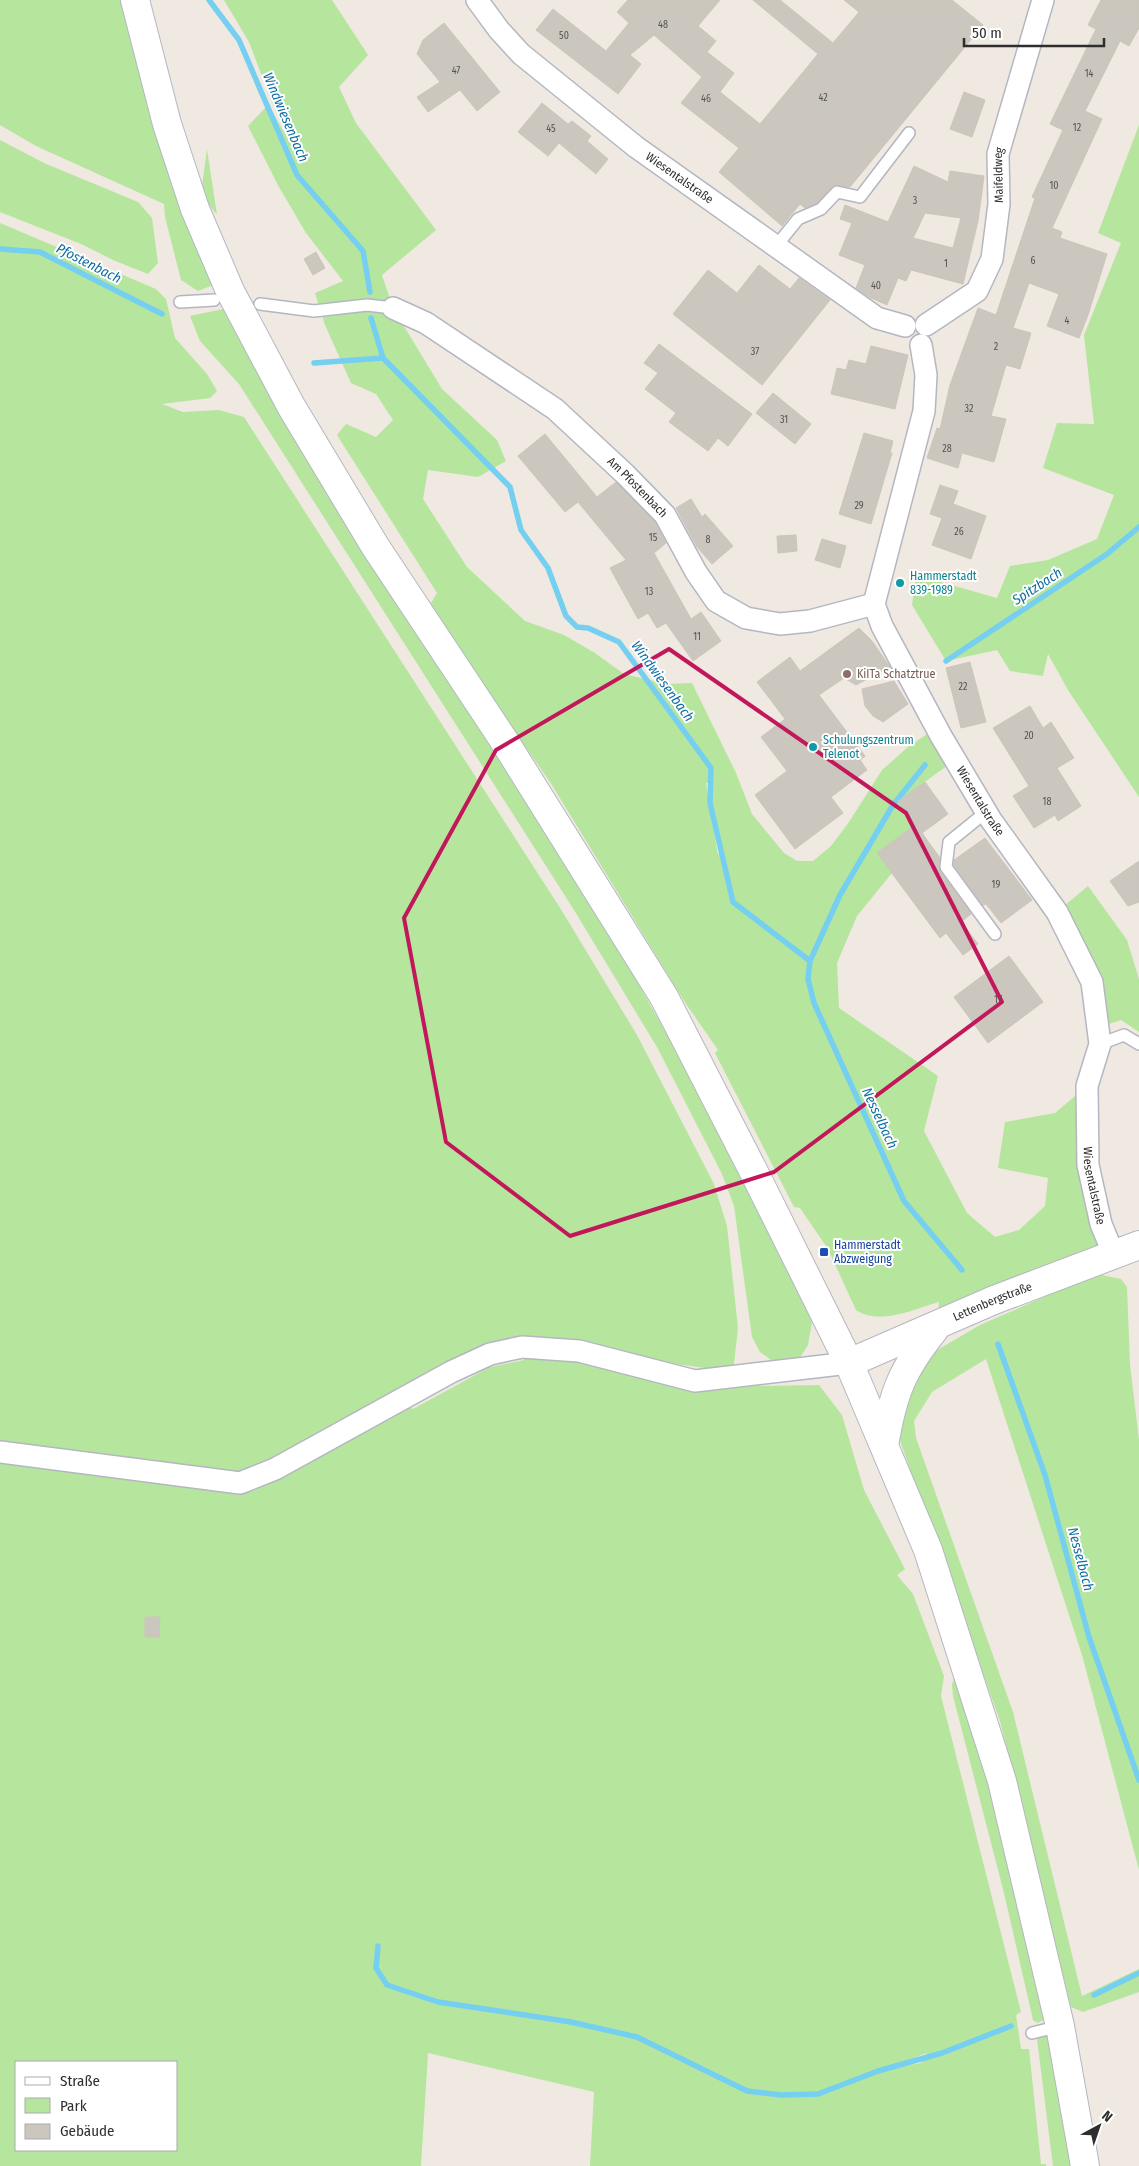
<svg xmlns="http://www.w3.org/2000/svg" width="1139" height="2166" font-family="'Fira Sans Condensed',sans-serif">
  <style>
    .green { fill: #b6e59e; fill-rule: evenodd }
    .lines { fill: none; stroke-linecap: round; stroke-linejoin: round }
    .stream { stroke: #75cff0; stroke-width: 5.5 }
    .building { fill: #cbc7bf; stroke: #cbc5ba; fill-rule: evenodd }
    .service-casing { stroke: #b4b7c1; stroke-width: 14 }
    .minor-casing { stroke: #b4b7c1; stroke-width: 24 }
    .tertiary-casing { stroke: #b4b7c1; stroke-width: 30 }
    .secondary-casing { stroke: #b4b7c1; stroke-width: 30 }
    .service { stroke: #fff; stroke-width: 11 }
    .minor { stroke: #fff; stroke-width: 21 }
    .tertiary { stroke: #fff; stroke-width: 28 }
    .secondary { stroke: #fff; stroke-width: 28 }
    .marked { fill: none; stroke: #c2185b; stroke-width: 4; stroke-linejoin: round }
    .culture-dot { fill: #0f9aa8; stroke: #fff; stroke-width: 2 }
    .education-dot { fill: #8d6e63; stroke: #fff; stroke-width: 2 }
    .transit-dot { fill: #1a4fb4; stroke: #fff; stroke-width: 2 }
    .labels { text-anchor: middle; stroke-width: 4; stroke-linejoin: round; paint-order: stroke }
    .number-label { font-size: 10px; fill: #555452 }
    .street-label { font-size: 12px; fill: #2e2e2e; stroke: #fff }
    .culture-label { font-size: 12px; fill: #0d838f; stroke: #fff; text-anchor: start }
    .education-label { font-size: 12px; fill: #785e54; stroke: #fff; text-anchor: start }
    .transit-label { font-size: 12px; fill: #164399; stroke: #fff; text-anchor: start }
    .water-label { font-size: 14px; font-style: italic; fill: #0d6fa3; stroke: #fff }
  </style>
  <rect width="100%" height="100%" fill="#efe9e1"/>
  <g class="green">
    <polygon points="0,0 126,0 188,230 213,285 198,291 181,280 165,217 164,204 36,146 0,125"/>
    <path d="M224 0H332L368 55 339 87 356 123 436 230 382 275 393 308 442 389 497 440 506 461 478 477 428 470 423 499 467 567 525 621 564 635 595 653 624 674 667 684 692 683 736 773 752 814 784 853 797 861H813L831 846 849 822 882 770 908 747 930 732 951 763 898 801 915 825 877 853 892 873 857 916 837 963 839 1008 938 1076 924 1131 967 1213 995 1237 1019 1230 1045 1206 1048 1178 998 1168 1005 1122 1055 1113 1087 1086 1088 1165 1113 1253 937 1326 939 1302C914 1309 880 1326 856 1310L828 1249 800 1208 794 1207 715 1053 718 1050 684 1001 550 782 428 608 437 593 337 435 346 424 376 437 393 420 376 394 351 383 325 325 315 293 343 281 306 233 279 187 248 126 268 105 301 160 273 105 249 42ZM706 783H711L710 803 721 851 718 855Z"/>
    <polygon points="1139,125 1139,797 1068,690 1048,654 1043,676 1010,671 997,650 946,661 912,605 916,575 997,598 1010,566 1048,560 1097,539 1114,495 1043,468 1057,423 1094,424 1084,335 1121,243 1098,233"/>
    <polygon points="0,140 44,163 138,202 152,218 158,263 148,274 113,260 81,244 0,212"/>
    <polygon points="207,149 217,215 201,194"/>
    <path d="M0 223 156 289 166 299 175 338 207 374 217 391 210 398 162 404 183 412 219 410 244 417 562 911 637 1035 714 1184 727 1226 738 1328 733 1372 626 1357 618 1373 692 1387 819 1385 842 1415 864 1490 905 1569 897 1575 913 1594 944 1676 941 1696 1021 2012 1016 2015 1021 2049H1029L1041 2164H1046V2166H590L594 2092 428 2053 421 2166H0ZM524 1342V1360L490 1367 413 1409 404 1405 359 1428 278 1480 250 1492 180 1483 238 1475 268 1466ZM927 2053 921 2063 882 2070ZM16 2062H176V2150H16Z"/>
    <path d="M223 309C276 405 333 500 391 593 465 709 542 823 613 941 687 1064 750 1192 812 1322L808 1345 799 1359 774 1362 760 1352 752 1337 734 1206 722 1174 657 1047 574 910 239 384 200 341 190 316Z"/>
    <polygon points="1088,886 1127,940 1139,979 1139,1032 1121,1020 1100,1027 1057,912"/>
    <polygon points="1097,1274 1121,1279 1127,1287 1130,1365 1139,1440 1139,1870 1082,1655 986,1359 932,1392 914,1421 916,1438 1013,1712 1082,1996 1139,1969 1139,1992 1083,2012 1071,2007 1000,1721 899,1438 906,1384 932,1353 980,1325"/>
    <polygon points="955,1675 995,1801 1047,2016 1044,2020 1037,2023 1033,2020 1004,1893 953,1696 952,1685"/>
    <polygon points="1041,2035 1047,2035 1052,2042 1062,2097 1070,2166 1053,2166 1037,2039"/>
  </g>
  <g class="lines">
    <g class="stream">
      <polyline points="209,0 239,40 297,175 363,251 370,292"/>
      <polyline points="0,249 40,252 162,314"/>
      <polyline points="371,318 383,358 510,487 521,530 548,568 566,616 577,627 588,628 619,642 711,768 710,803 733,902 810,961"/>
      <polyline points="314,363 383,358"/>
      <polyline points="946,661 1107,554 1139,527"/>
      <polyline points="925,765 893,805 840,895 810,961 808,979 814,1003 904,1201 962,1270"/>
      <polyline points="998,1344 1045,1475 1089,1637 1139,1780"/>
      <polyline points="378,1946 376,1968 387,1985 438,2002 571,2022 637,2037 747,2091 782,2095 818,2094 878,2071 942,2053 1011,2026"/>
      <polyline points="1094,1995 1139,1973"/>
    </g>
  </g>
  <g class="building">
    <polygon points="628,0 720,0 698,26 716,41 707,52 734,73 720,92 760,124 818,54 753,0 780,0 833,43 859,12 844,0 952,0 983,25 850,187 834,185 817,203 805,208 800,204 782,226 719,172 739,148 681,103 702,77 654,35 630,55 641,64 618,94 536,30 553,9 606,51 629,23 617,12"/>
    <polygon points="1101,0 1139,0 1139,28 1129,46 1120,41 1085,111 1102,119 1052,228 1062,232 1060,238 1107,254 1088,315 1079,338 1047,326 1059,294 1029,283 1013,328 1031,333 1020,369 1006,365 991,416 1006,419 994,462 962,453 958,468 927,458 937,428 940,429 950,385 978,308 996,315 1035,198 1032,197 1063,130 1050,124 1096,29 1088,25"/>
    <polygon points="444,23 500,92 477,111 460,90 428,112 417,97 440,82 417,54 423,40"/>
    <polygon points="964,92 985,100 972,137 950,129"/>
    <polygon points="542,103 568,124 572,121 591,136 587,141 608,159 596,174 559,143 548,156 518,132"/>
    <path d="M914 166 948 182 950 171 984 176 978 221 963 284 911 270 906 281 898 278 887 305 869 297 856 288 865 265 839 255 852 223 840 219 845 205 888 222ZM925 213 961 218 953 248 913 238Z"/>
    <polygon points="316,252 325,268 313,275 304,259"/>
    <polygon points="759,265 790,289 799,278 830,300 762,385 673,314 708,270 737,293"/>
    <polygon points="659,344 752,414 728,446 718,438 708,451 669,422 676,413 645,389 658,373 644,363"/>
    <polygon points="871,346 908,355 895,409 831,394 837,368 846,370 849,360 866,364"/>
    <polygon points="773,393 811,424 795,444 756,413"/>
    <polygon points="864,433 893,441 890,453 892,453 871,524 839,514"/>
    <polygon points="545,434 597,497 616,482 655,522 666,543 654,553 691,619 701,612 721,641 693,661 666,623 657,628 648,613 638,619 610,568 626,560 578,502 565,512 518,456"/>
    <polygon points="940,485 958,491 953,504 986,516 971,559 932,545 942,518 930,514"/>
    <polygon points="691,499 702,517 705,514 733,546 712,564 697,547 676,508"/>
    <polygon points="796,535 797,551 778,553 777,536"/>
    <polygon points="822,539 846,546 840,568 815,560"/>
    <polygon points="859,628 872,641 890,667 856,685 844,678 819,695 865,756 860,760 867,770 831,797 843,813 795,849 755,795 787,771 761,737 785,719 757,682 790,657 800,671"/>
    <polygon points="970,662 986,722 961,728 946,668"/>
    <polygon points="894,681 908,704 883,722 873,716 865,706 862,689"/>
    <polygon points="1030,706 1043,728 1051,722 1074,758 1057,768 1081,806 1058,821 1055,815 1034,828 1013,796 1029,786 993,728"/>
    <polygon points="925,782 948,814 922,833 940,858 940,871 971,914 961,922 978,944 963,955 946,933 940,938 877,853 915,825 898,801"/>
    <polygon points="985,838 1032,900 1001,923 986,904 983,905 954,865 954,860"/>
    <polygon points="1139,861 1139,902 1128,906 1110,881"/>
    <polygon points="1009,956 1043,1002 988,1043 954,997"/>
    <polygon points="145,1617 160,1617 159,1637 145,1637"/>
  </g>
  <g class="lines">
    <defs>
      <g id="service">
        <polyline points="777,245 798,219 821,209 837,192 860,197 909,133"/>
        <polyline points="180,302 214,300"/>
        <polyline points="260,304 314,311 367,305 393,308"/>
        <polyline points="986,812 949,842 946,867 995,934"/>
        <polyline points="1100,1044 1124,1035 1139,1044"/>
        <polyline points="1032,2033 1060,2026"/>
      </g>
      <g id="minor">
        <path id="s1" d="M477 0 499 30 521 54 636 147 877 318 905 326"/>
        <path id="s2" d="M393 308 426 323 555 409 625 474 665 515 696 572 716 601 746 618 780 624 810 621 874 604"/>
        <path id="s3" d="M926 325 977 291 992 259 999 204 998 154 1043 0"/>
        <path id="s4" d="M921 345 926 375 924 411 874 604 882 626 941 736 991 820 1057 912 1092 982 1100 1044 1087 1086 1088 1165 1101 1224 1113 1253"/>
        <polyline points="0,1452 240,1483 275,1469 451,1372 490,1354 522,1347 579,1351 695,1381 849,1363"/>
      </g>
      <g id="tertiary">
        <path id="s5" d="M849 1363 994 1300 1139 1245"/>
        <path d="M884 1445C893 1394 901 1371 934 1330"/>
      </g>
      <polyline id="secondary" points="135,0 167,124 195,209 230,291 291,406 375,546 503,739 664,997 757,1178 849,1363 928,1550 1002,1781 1060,2026 1085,2166"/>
    </defs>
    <use href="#service" class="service-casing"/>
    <use href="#minor" class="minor-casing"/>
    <use href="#tertiary" class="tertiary-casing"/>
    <use href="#secondary" class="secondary-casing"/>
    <use href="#service" class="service"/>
    <use href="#minor" class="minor"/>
    <use href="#tertiary" class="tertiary"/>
    <use href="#secondary" class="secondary"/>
  </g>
  <path class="marked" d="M669 649 906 813 1002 1002 774 1172 570 1236 446 1142 404 918 496 750Z"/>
  <g class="culture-dot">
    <circle cx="900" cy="583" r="5"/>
    <circle cx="813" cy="747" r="5"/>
  </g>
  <circle class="education-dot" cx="847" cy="674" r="5"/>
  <rect class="transit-dot" x="819" y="1247" width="10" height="10" rx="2.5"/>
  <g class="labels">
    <g class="number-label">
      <text x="663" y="28">48</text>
      <text x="564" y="39">50</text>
      <text x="456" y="74">47</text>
      <text x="1089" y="77">14</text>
      <text x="823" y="101">42</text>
      <text x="706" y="102">46</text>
      <text x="1077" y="131">12</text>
      <text x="551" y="132">45</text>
      <text x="1054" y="189">10</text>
      <text x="915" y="204">3</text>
      <text x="1033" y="264">6</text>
      <text x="946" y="267">1</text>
      <text x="876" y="289">40</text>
      <text x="1067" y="324">4</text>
      <text x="996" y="350">2</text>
      <text x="755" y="355">37</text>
      <text x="969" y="412">32</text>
      <text x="784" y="423">31</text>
      <text x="947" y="452">28</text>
      <text x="859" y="509">29</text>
      <text x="959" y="535">26</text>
      <text x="653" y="541">15</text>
      <text x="708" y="543">8</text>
      <text x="649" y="595">13</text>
      <text x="697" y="640">11</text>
      <text x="963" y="690">22</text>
      <text x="1029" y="739">20</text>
      <text x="1047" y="805">18</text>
      <text x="996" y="888">19</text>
      <text x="998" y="1003">17</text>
    </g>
    <g class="street-label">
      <text dy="4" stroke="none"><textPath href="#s3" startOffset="181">Maifeldweg</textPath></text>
      <text dy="4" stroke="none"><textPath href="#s1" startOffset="271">Wiesentalstraße</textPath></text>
      <text dy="4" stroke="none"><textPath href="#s2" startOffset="305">Am Pfostenbach</textPath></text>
      <text dy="4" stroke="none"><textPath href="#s4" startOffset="490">Wiesentalstraße</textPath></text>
      <text dy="4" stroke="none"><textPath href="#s4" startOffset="910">Wiesentalstraße</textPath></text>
      <text dy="4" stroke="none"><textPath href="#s5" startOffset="156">Lettenbergstraße</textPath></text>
    </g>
    <g class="culture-label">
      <text x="910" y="580">Hammerstadt<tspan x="910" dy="14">839-1989</tspan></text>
      <text x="823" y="744">Schulungszentrum<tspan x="823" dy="14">Telenot</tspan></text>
    </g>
    <g class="education-label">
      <text x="857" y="678">KiITa Schatztrue</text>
    </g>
    <g class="transit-label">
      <text x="834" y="1249">Hammerstadt<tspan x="834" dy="14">Abzweigung</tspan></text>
    </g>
    <g class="water-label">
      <text transform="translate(286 117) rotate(67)" y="5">Windwiesenbach</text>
      <text transform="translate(89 263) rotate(27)" y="5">Pfostenbach</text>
      <text transform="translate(1037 586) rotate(-33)" y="5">Spitzbach</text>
      <text transform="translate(663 681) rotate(54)" y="5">Windwiesenbach</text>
      <text transform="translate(880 1118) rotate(65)" y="5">Nesselbach</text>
      <text transform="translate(1081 1559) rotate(75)" y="5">Nesselbach</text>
    </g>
  </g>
  <rect x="15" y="2061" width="162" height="90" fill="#ffffff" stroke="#ababab"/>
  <rect x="25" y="2077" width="25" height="8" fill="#ffffff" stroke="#ababab"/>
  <text x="60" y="2086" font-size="15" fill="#2e2e2e">Straße</text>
  <rect x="25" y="2098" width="25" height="15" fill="#b6e59e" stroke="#ababab"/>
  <text x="60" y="2111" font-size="15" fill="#2e2e2e">Park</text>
  <rect x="25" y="2124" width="25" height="15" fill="#cbc7bf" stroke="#ababab"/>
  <text x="60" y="2136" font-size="15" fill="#2e2e2e">Gebäude</text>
  <g transform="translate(1099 2126) rotate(40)" stroke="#ffffff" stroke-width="4" paint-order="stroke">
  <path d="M0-4L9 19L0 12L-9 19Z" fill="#2e2e2e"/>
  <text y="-8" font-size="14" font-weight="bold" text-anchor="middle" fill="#2e2e2e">N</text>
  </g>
  <path d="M964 38v8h140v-8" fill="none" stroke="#2e2e2e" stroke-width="2.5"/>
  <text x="972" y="38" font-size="15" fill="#2e2e2e" stroke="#ffffff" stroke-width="4" paint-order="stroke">50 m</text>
</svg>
